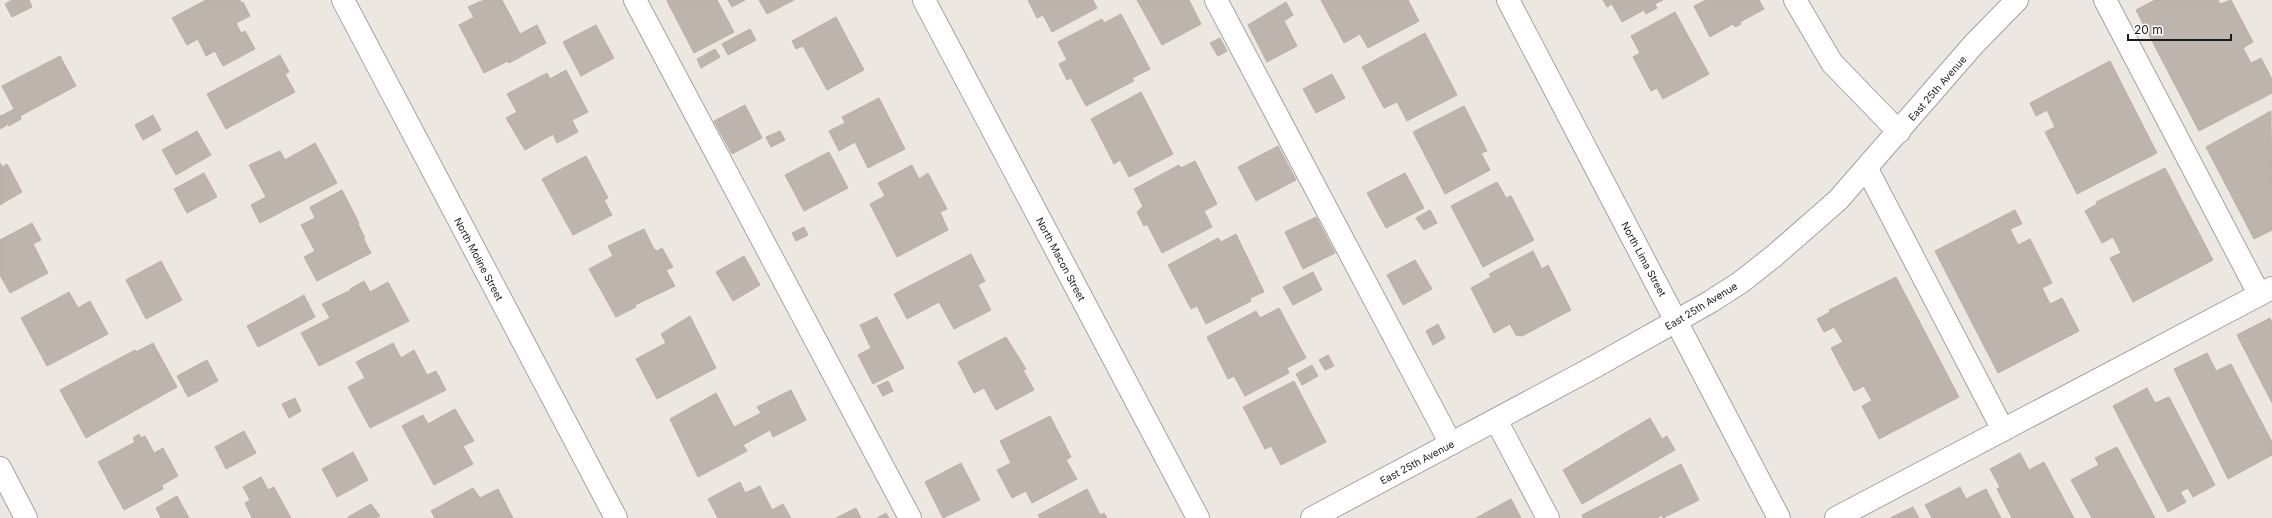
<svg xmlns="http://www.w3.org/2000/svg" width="2272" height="518" font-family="Inter,sans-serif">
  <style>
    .building { fill: #bcb4ad; stroke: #bdafa4 }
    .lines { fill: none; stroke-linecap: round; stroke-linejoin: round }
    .minor-casing { stroke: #a2a2a2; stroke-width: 24 }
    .minor { stroke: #fff; stroke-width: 22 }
    .labels { text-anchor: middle; stroke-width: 4; stroke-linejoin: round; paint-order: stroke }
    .street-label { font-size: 10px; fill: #1b1b1b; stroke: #fff }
  </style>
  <rect width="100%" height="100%" fill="#ece8e1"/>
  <g class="building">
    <polygon points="12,0 29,0 32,7 12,17 5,4"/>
    <polygon points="206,0 240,0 241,3 243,2 250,16 236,23 241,33 245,31 255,49 223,66 215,51 206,56 198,39 187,45 172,18"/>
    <polygon points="484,0 502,0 520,34 537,25 546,43 509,63 508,61 484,73 459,25 474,17 468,7"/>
    <polygon points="669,0 717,0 734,32 694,53 667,1"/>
    <polygon points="728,0 745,0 732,7"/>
    <polygon points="759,0 794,0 767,14"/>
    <polygon points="1028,0 1093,0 1097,8 1052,32 1043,15 1037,18"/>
    <polygon points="1137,0 1189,0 1201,24 1162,45"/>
    <polygon points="1321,0 1408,0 1419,21 1368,48 1360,34 1344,43"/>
    <polygon points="1603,0 1663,0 1655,4 1657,8 1646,14 1644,10 1622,22 1612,4 1607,7"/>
    <polygon points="1706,0 1759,0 1764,9 1740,22 1741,24 1735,27 1733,24 1710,37 1694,6"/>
    <polygon points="2155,0 2218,0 2220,4 2231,0 2253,42 2243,48 2251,63 2261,58 2272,79 2272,93 2199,131 2136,10"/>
    <polygon points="1286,2 1293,15 1284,21 1297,46 1267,62 1248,25"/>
    <polygon points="1675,12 1709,74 1663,99 1657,88 1651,91 1633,57 1640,53 1631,36"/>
    <polygon points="1121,14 1150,69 1132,78 1134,81 1086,106 1071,78 1067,80 1059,64 1067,60 1058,42 1102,19 1104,23"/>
    <polygon points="836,17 864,70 827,90 803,46 796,49 792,41"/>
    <polygon points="596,25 614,58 581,76 563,42"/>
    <polygon points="750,29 756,40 728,55 722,44"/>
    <polygon points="1425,33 1457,95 1407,121 1397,102 1384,108 1362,67"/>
    <polygon points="1220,38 1227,51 1218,56 1210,43"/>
    <polygon points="715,49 720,57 701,68 697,59"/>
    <polygon points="280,55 289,72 285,74 295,92 226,129 207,94"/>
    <polygon points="60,56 76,86 20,116 21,119 9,126 3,115 14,109 2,86"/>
    <polygon points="2110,61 2157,153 2077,194 2045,132 2055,127 2047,110 2036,116 2030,103"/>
    <polygon points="566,70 588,112 572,120 578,132 557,143 553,134 525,150 506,118 517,112 507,94 547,73 550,79"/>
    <polygon points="1332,74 1345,98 1316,113 1303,89"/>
    <polygon points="1141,92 1173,154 1129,177 1120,160 1114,164 1091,119"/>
    <polygon points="879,98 905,149 868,168 855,142 839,151 829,131 845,123 842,117"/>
    <polygon points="745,105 762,138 732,154 714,121"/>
    <polygon points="1464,106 1487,151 1481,153 1490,170 1445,194 1413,132"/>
    <polygon points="2271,111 2272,230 2254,239 2206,147"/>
    <polygon points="2,115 7,125 0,129 0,116"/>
    <polygon points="153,115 161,130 143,140 135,125"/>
    <polygon points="197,131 211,155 176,175 162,150"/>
    <polygon points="780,131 785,140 771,147 766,137"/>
    <polygon points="315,143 337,183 260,223 251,205 266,197 249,165 280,151 285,160"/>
    <polygon points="1278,146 1296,180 1256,201 1238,167"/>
    <polygon points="829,152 848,188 804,211 785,175"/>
    <polygon points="586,156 608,198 604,200 612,215 573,235 542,179"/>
    <polygon points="1195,161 1217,204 1204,211 1212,227 1162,253 1147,224 1144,226 1137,212 1143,206 1134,189 1179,165 1181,168"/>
    <polygon points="0,163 2,167 7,164 22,192 0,205"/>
    <polygon points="912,165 919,179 928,173 947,209 940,212 948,230 897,257 870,204 885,196 878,183"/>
    <polygon points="2165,168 2213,260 2133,302 2110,258 2121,253 2113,237 2102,243 2085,211 2097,204 2096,202"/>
    <polygon points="204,173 217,197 187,213 174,189"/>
    <polygon points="1405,173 1424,208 1386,228 1367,193"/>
    <polygon points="1497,182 1506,198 1511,196 1534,240 1483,267 1451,206"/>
    <polygon points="342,190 359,223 358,224 365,238 363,238 371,253 317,281 304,257 315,251 301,225 315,218 310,207"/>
    <polygon points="1430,210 1437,223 1424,230 1416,218"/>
    <polygon points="2015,210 2022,224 2010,229 2018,245 2030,239 2052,283 2042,288 2050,304 2062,298 2079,331 1998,373 1935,251"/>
    <polygon points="1316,217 1335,253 1303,269 1285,232"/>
    <polygon points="32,223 41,240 33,244 48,273 10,293 0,275 0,240"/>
    <polygon points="804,227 808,235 796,241 792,233"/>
    <polygon points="644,229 654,249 657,251 662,248 673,267 666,270 675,286 635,305 636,307 616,317 589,269 613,256 608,246"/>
    <polygon points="1236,234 1264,292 1250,298 1251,301 1206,324 1197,306 1191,309 1168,265 1218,238 1221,242"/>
    <polygon points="1533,251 1542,269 1548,265 1571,310 1522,336 1516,335 1510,324 1494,333 1471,288 1491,277 1489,274"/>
    <polygon points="971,254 985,281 978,285 991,310 954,329 939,302 907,319 894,294"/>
    <polygon points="744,256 760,285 733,301 716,272"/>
    <polygon points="1415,260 1432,289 1403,305 1387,275"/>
    <polygon points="161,261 182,300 146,319 126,280"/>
    <polygon points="1313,272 1322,290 1293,305 1283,287"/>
    <polygon points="1896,277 1959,397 1879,439 1862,406 1872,401 1864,386 1854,391 1831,348 1843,342 1834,327 1824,332 1817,319 1830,312 1829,310"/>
    <polygon points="364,281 370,292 388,282 409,321 319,366 301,333 330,318 322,304 351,290 350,289"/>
    <polygon points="69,292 78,308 90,301 108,334 47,366 21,318"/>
    <polygon points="304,295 315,317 258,347 247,326"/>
    <polygon points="1279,308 1306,358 1287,368 1289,373 1245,396 1234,376 1228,379 1207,337 1256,311 1260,318"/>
    <polygon points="690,316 716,368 657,399 636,359 666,343 661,334"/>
    <polygon points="877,317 904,368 873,384 858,355 871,348 860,325"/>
    <polygon points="2270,318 2272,323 2272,403 2237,335"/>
    <polygon points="1438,324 1445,338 1433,345 1426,331"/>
    <polygon points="1006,337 1026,369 1023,370 1034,390 996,410 984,388 974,393 958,362"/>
    <polygon points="153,343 177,387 86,438 60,390 135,350 136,352"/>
    <polygon points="393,343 401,358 414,350 427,375 436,371 446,390 370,428 348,387 365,378 356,362"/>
    <polygon points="2207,353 2216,371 2231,364 2272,442 2272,455 2228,479 2174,369"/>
    <polygon points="1328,355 1334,366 1325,370 1319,360"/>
    <polygon points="207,360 218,381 188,397 177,376"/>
    <polygon points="1312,365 1318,376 1302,385 1296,374"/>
    <polygon points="888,381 893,391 883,396 877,386"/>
    <polygon points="1294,381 1326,442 1281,465 1271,446 1265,449 1243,407"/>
    <polygon points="2147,388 2155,403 2169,397 2215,485 2193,497 2188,488 2180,492 2186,502 2168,512 2113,406"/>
    <polygon points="791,390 806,420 773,437 770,430 743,445 747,451 698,477 670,419 716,393 734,427 761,413 757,407"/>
    <polygon points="295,398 301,411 289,418 282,404"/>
    <polygon points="455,409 474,441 463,446 473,464 434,485 402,426 423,415 428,424"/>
    <polygon points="1050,416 1071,457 1066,460 1077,479 1032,503 1026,491 1012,498 997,470 1011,463 1000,441"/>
    <polygon points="1650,418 1662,439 1667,436 1675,450 1582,504 1563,470"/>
    <polygon points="244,431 256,453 226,469 215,447"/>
    <polygon points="139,434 141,438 145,436 154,453 163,448 178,476 162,485 163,489 124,510 98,462 135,442 133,438"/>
    <polygon points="2117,447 2155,518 2092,518 2071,480 2099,465 2095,458"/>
    <polygon points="353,452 368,480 337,497 322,469"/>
    <polygon points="2020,453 2029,470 2044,462 2074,518 2012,518 1997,489 2000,487 1990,469"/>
    <polygon points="961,463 980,500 943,518 925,482"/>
    <polygon points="1681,464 1699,500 1663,518 1662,515 1657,518 1583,518 1582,515"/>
    <polygon points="261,477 268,490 274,487 291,518 252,518 245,503 250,500 243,487"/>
    <polygon points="740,482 745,493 760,486 772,510 783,504 791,518 718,518 708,499"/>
    <polygon points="1960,487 1966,499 1986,489 2001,518 1932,518 1925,505"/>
    <polygon points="473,488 480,498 498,489 513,518 435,518 431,511"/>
    <polygon points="1087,489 1100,515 1104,513 1107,518 1040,518 1038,515"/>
    <polygon points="177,496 189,518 161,518 156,508"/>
    <polygon points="1511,499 1521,518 1476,518"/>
    <polygon points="371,504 380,516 376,518 349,518 348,517"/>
    <polygon points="1913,507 1919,518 1890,518"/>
    <polygon points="856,508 861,518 836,518"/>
    <polygon points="886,513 889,518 877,518"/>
  </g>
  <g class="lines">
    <defs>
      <g id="minor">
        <polyline points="343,0 616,518"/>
        <polyline points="635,0 910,518"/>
        <polyline points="924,0 1198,518"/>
        <polyline points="1216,0 1451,444"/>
        <polyline points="1508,0 1779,518"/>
        <polyline points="1795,0 1832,63 1899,132"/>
        <polyline points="2105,0 2259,294"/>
        <polyline points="1867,169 2003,430"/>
        <polyline points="1496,420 1548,518"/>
        <polyline points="0,468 26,518"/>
        <polyline points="1312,518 1596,366 1710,302 1741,282 1774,256 1838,200 1974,44 2017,0"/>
        <polyline points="1836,518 2272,288"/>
      </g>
    </defs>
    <use href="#minor" class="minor-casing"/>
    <use href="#minor" class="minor"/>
  </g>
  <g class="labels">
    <g class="street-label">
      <text transform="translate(1937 88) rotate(-49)" y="4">East 25th Avenue</text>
      <text transform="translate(479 259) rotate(62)" y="4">North Moline Street</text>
      <text transform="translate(1061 259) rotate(62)" y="4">North Macon Street</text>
      <text transform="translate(1644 259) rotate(62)" y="4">North Lima Street</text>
      <text transform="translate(1701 306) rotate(-31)" y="4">East 25th Avenue</text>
      <text transform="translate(1417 462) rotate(-28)" y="4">East 25th Avenue</text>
    </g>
  </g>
  <path d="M2128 34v6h103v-6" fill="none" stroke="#1b1b1b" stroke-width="2"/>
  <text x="2134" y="34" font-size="12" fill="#1b1b1b" stroke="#ffffff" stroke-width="3" paint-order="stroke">20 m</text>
</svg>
